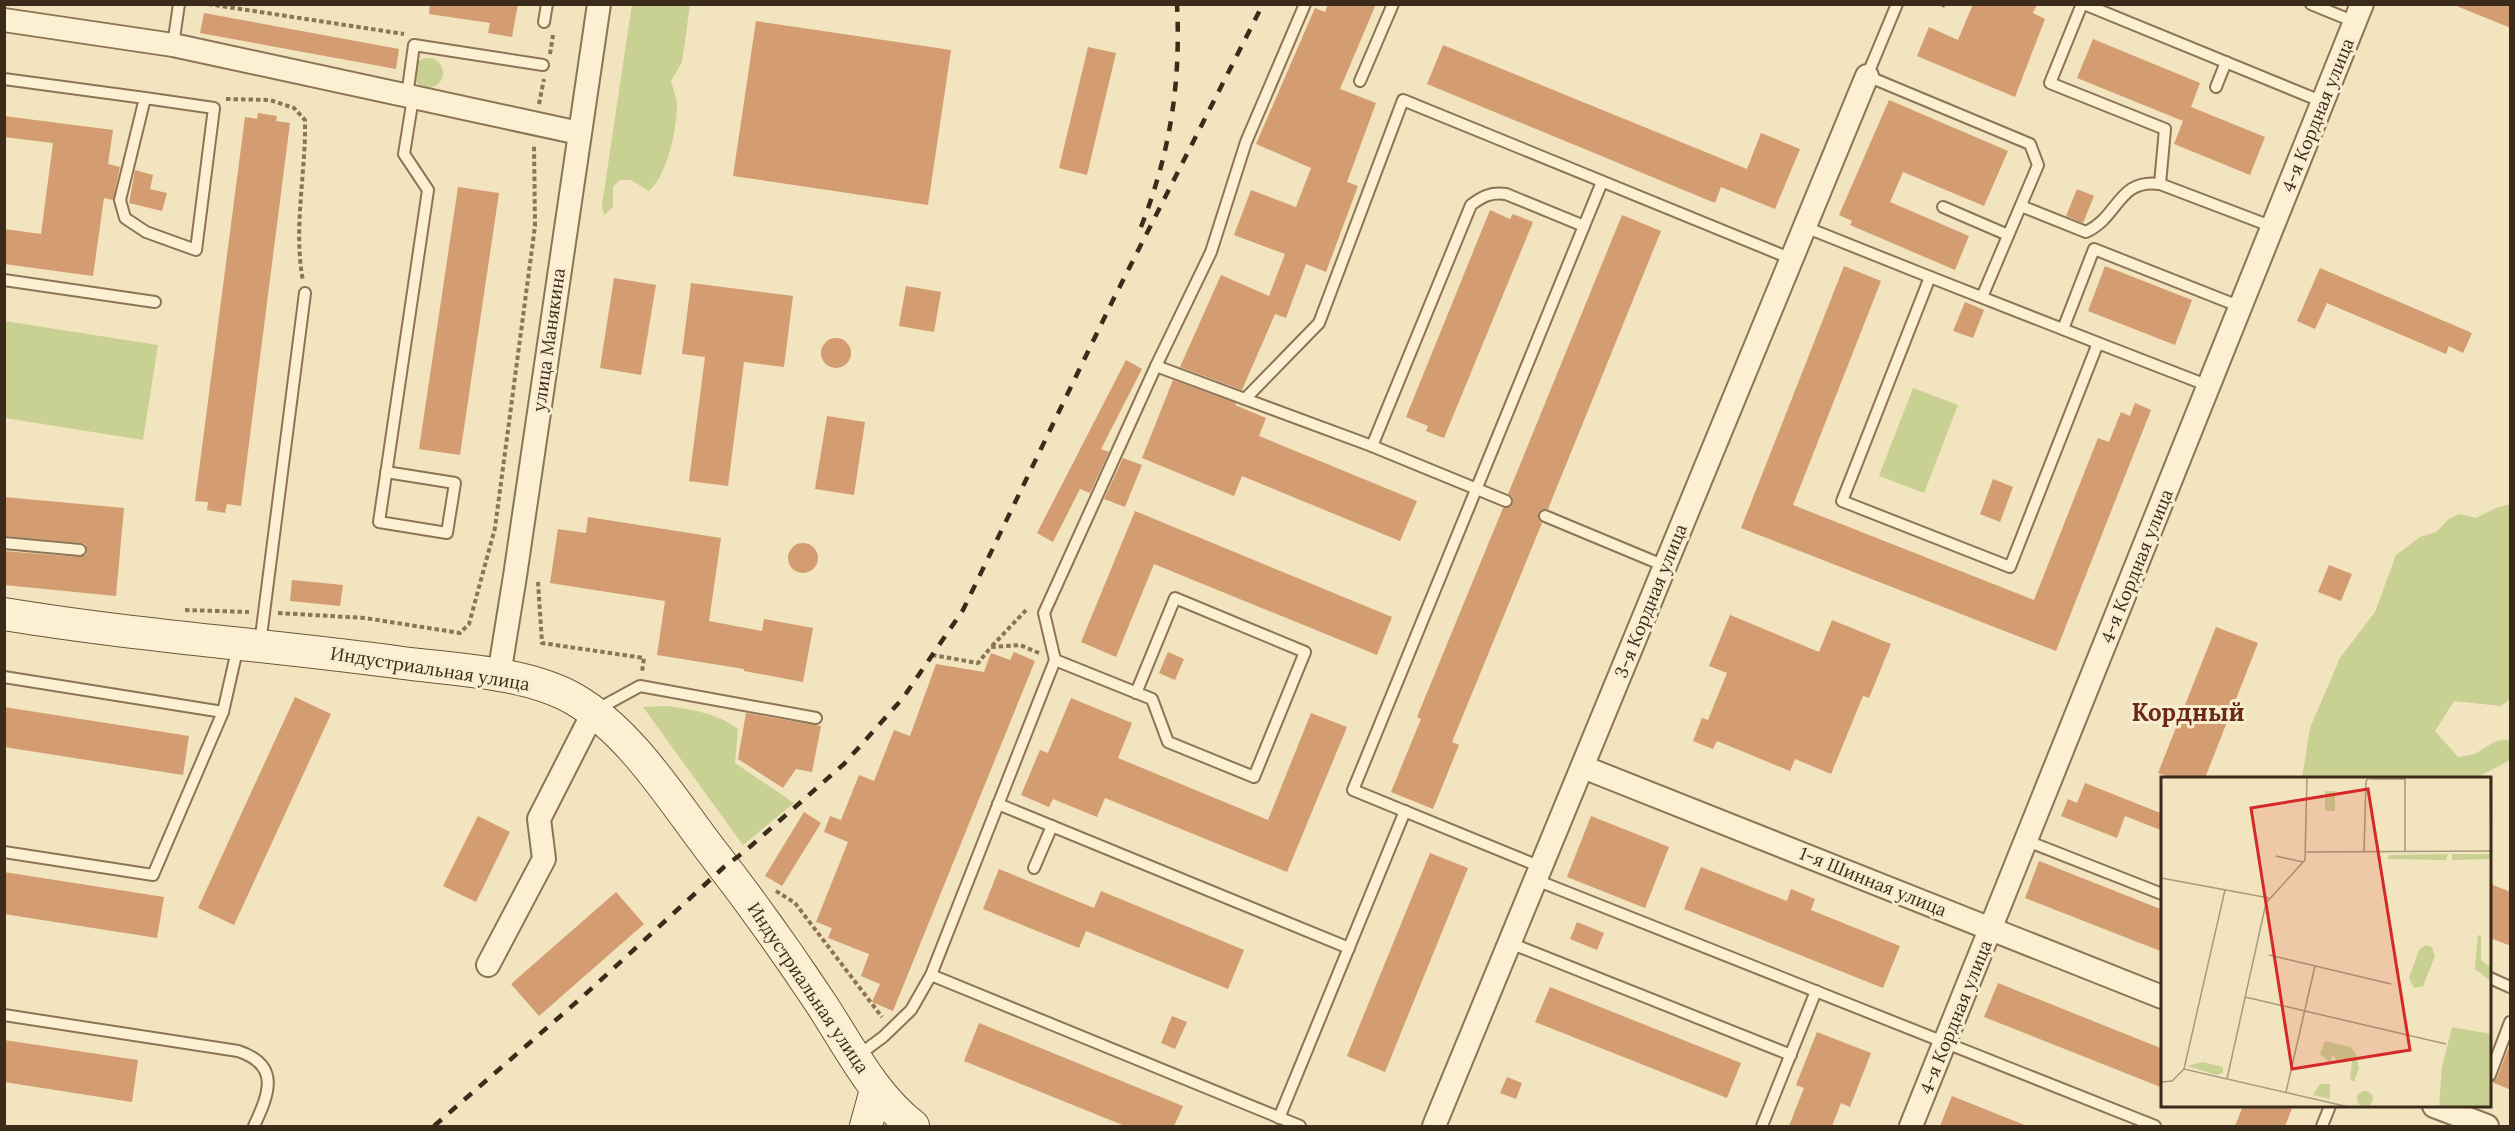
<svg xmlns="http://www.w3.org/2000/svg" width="2515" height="1131" font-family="Lora,serif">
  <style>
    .green { fill: #c8d191 }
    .building { fill: #d39c71 }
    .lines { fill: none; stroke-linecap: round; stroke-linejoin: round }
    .service-casing { stroke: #8c7455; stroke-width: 14 }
    .minor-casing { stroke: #8c7455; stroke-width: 26 }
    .secondary-casing { stroke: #6e5539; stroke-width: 34 }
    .path { stroke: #8c7455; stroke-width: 4; stroke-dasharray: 4.5 3; stroke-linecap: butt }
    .service { stroke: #fcf0d2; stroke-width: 10 }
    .minor { stroke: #fcf0d2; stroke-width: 22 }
    .secondary { stroke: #fcf0d2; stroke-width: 32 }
    .rail { stroke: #3a2b1b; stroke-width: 4.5; stroke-dasharray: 10 10; stroke-linecap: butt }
    .labels { text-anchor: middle; stroke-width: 6; stroke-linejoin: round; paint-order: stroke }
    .street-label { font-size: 18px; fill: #3a2b1b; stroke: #f8edcf }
    .district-label { font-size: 24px; font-weight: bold; fill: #6a2a17; stroke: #f8edcf }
    .inset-road { fill: none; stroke: #a89a7d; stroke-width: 1.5 }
    .view { fill: #d62828; fill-opacity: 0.15; stroke: #d62828; stroke-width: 3 }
    .inset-edge { fill: none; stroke: #3a2b1b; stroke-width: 3 }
  </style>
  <rect width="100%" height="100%" fill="#f2e4be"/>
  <g class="green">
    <path d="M632 4 690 5 682 62 671 81C673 89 677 98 677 105 677 129 667 176 649 191L631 180H620L613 187V207L604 215 602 205Z"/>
    <circle cx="428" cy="73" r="15"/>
    <polygon points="4,321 158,345 143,440 5,418"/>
    <polygon points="1913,388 1958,405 1924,493 1879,476"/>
    <path d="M2510 504V699L2501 706 2454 701 2435 731 2458 757C2465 756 2473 755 2478 752 2490 745 2496 738 2510 740V760L2476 778H2302L2310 728 2340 658 2375 612 2396 555 2420 537 2436 532 2449 519 2459 514 2476 518 2496 508Z"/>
    <path d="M667 706C693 710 717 713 738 729L735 763 794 803 743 845 643 707Z"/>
  </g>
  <g class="building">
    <polygon points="430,4 518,4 512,37 488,33 490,23 429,14"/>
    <polygon points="1328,4 1376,4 1340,89 1376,103 1347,182 1358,186 1326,272 1306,264 1286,318 1275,314 1242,390 1180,367 1221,275 1269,296 1285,254 1234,235 1251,190 1296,207 1311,168 1256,144 1315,8 1325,12"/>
    <polygon points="1973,4 2037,4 2033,13 2045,19 2015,97 1917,56 1929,27 1958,40"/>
    <polygon points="2455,4 2511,4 2511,28 2454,5"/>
    <polygon points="204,13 399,49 396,69 200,33"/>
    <polygon points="756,21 951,50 928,205 733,176"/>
    <polygon points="2093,39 2200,83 2191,107 2265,137 2250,175 2174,144 2183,121 2077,78"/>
    <polygon points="1443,45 1747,169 1761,133 1800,149 1775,209 1721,187 1715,203 1427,84"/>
    <polygon points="1088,47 1116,53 1087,175 1059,168"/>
    <polygon points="1889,100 2008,151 1984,206 1903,172 1890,202 1969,236 1955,270 1850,225 1852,221 1839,215"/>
    <polygon points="258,113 277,116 276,121 290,123 241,506 227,504 225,513 207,510 208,502 195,501 245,117 257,119"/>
    <polygon points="4,116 113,130 108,164 120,167 113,200 104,198 93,276 4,264 4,229 41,234 53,143 4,137"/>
    <polygon points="135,170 153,175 150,189 167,193 162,211 129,203"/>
    <polygon points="458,187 499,193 460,455 419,449"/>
    <polygon points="2077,189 2094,196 2083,223 2066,216"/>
    <polygon points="1490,210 1510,219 1513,214 1533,222 1444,438 1426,431 1428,426 1406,417"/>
    <polygon points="1622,215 1661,231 1548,509 1541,510 1538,514 1539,520 1542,523 1452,742 1459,745 1433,809 1391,792 1421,719 1417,717 1503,508 1510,507 1513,503 1512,497 1508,494"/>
    <polygon points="1844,266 1881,281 1793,505 2034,600 2098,438 2109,442 2121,412 2130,416 2135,403 2151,410 2056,651 1741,528"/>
    <polygon points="2105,266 2192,300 2175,345 2088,311"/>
    <polygon points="2320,268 2472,333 2463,353 2449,346 2446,354 2327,303 2315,329 2297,321"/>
    <polygon points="614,278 656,285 641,375 600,368"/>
    <polygon points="691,283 793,296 784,367 744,362 728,486 689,481 705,357 682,354"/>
    <polygon points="906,286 941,292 934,332 899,326"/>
    <polygon points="1965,302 1984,310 1973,338 1953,331"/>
    <circle cx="836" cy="353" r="15"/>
    <polygon points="1126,360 1142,369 1101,449 1109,452 1090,493 1080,489 1053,542 1037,533"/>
    <polygon points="1173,380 1236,403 1235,405 1266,418 1259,436 1417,501 1400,541 1242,476 1234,496 1142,458"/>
    <polygon points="827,416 865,422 854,495 815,489"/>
    <polygon points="1123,458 1142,465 1125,507 1104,499"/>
    <polygon points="1993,479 2013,487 2000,522 1980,514"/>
    <polygon points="4,497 124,508 116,596 4,585 4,551 79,557 86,555 87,550 85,544 81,543 4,536"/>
    <polygon points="1135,511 1392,617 1377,655 1154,564 1116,657 1081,642"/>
    <polygon points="588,517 721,538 709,621 762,631 764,619 813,628 803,682 744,671 744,669 657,655 665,601 550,583 558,529 586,533"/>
    <circle cx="803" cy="558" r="15"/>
    <polygon points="2329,565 2352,574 2341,601 2318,592"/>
    <polygon points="292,580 343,585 340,606 290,601"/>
    <polygon points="1730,615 1819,652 1832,620 1891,644 1869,698 1863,696 1831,774 1795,759 1790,771 1717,741 1713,749 1693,741 1702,718 1708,720 1727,673 1709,666"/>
    <polygon points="2216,627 2258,643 2205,778 2172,778 2158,773"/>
    <polygon points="1014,652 1035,661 893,1011 872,1002 880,984 861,976 869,954 828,938 832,928 816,922 848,842 824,832 830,816 841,820 859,775 874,781 894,730 910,736 936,664 984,672 991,653 1010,660"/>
    <polygon points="1168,652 1184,659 1175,680 1159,673"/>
    <polygon points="295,697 331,714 234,925 198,908"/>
    <polygon points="1071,698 1132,723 1118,758 1268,820 1311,713 1347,727 1287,872 1105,798 1097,817 1053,799 1049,807 1021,795 1040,750 1048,753"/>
    <polygon points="4,707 189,736 183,775 4,747"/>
    <polygon points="746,713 821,726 812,772 796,769 783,788 738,759"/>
    <polygon points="2085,783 2163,814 2163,831 2125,816 2117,838 2061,816 2068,799 2077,803"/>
    <polygon points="804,812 821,823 782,886 765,876"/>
    <polygon points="478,816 510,832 476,902 443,886"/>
    <polygon points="1591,816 1669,847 1645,908 1567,877"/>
    <polygon points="1430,853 1468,868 1385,1072 1347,1056"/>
    <polygon points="2039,861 2163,910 2163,952 2025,898"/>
    <polygon points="1701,867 1787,901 1791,889 1815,899 1811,910 1900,946 1883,988 1684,909"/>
    <polygon points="999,869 1094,908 1101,891 1244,950 1228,989 1086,931 1079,948 983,909"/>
    <polygon points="4,872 164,897 157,938 4,914"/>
    <polygon points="2490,884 2511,892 2511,946 2490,938"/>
    <polygon points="616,892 644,924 539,1016 511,984"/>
    <polygon points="1577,922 1604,933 1597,950 1570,939"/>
    <polygon points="1998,983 2163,1049 2163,1088 1984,1017"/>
    <polygon points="1550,987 1741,1063 1727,1098 1535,1022"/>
    <polygon points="1172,1016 1187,1022 1175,1049 1161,1043"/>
    <polygon points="979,1023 1183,1106 1174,1126 1125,1126 964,1061"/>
    <polygon points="1817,1032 1871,1053 1850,1107 1841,1103 1832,1126 1789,1126 1804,1088 1796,1085"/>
    <polygon points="4,1040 138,1060 132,1102 4,1082"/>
    <polygon points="2508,1049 2511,1050 2511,1090 2492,1082 2497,1078"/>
    <polygon points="1507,1077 1522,1083 1516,1099 1500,1093"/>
    <polygon points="1952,1096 2027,1126 1940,1126"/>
    <polygon points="2243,1106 2293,1106 2285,1126 2235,1126"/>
  </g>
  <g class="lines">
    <defs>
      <g id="service">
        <polyline points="1897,4 1867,76 2030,144 2038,165 1982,297"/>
        <polyline points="2082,4 2050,83 2165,129 2160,184"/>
        <polyline points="2084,4 2323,102"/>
        <polyline points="2311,4 2355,22"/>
        <polyline points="544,22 547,4"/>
        <polyline points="173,45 179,4"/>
        <polyline points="4,79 145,98 120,200 125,218 146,232 196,250 214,108 145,98"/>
        <polyline points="1360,81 1393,4"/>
        <polyline points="2216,87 2226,62"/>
        <polyline points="407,96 414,45 543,65"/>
        <path d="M2021 206 2086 232C2119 217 2118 178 2160 184L2273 227"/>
        <polyline points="1943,207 2008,235"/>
        <polyline points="1805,227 1930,277 1842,501 2010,567 2098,343 2209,386"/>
        <polyline points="1930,277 2098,343"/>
        <polyline points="4,280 155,302"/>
        <polyline points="2063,329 2094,249 2241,307 2240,310"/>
        <polyline points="1156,366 1372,446"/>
        <polyline points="1245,399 1319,323 1403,100 1792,259"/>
        <polyline points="386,472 455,483 447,533 379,522 428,190 404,154 413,98"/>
        <path d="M1506 501 1372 446 1471 205C1483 196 1491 192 1506 194L1584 226"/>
        <polyline points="1545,516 1665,566"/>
        <polyline points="4,543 80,550"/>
        <polyline points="260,644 305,293"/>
        <polyline points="1055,660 1152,699 1168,742 1254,777 1305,652 1175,598 1136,693"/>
        <polyline points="4,677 223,712"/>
        <polyline points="596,710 640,686 816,718"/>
        <polyline points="998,804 1349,948"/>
        <polyline points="2027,841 2162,894"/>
        <polyline points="4,852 153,875 223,712 238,646"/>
        <polyline points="1541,867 1353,790 1602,182"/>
        <polyline points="1034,868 1052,826"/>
        <polyline points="1536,880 2155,1126"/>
        <polyline points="1510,943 1791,1055"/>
        <polyline points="931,975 1300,1126"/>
        <polyline points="2490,978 2510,987"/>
        <path d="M4 1015 238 1051C281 1065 269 1094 254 1126"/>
        <polyline points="856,1057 883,1037 911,1010 931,975 1055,660 1044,613 1156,366 1211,252 1246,142 1305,4"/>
        <polyline points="2490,1075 2510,1022"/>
        <polyline points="1279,1118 1405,811"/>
        <polyline points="1762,1126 1816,991"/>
        <polyline points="2322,1126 2330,1106"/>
      </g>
      <g id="minor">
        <polyline points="4,20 173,45 579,133"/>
        <polyline points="499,675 515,576 599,4"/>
        <polyline points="1583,767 2162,997"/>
        <polyline points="488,965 544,859 539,819 594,711"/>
        <polyline points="2434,1106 2487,1126"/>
        <polyline points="1434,1126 1867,76"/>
        <polyline points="1911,1126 2362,4"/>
      </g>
      <g id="secondary">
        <path d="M4 614C137 636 271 645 403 663 457 670 527 672 574 699 631 732 671 798 710 849 749 899 787 952 822 1005 850 1048 873 1095 913 1126"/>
        <polyline points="866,1126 876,1090"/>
      </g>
    </defs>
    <use href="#service" class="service-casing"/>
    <use href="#minor" class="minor-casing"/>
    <use href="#secondary" class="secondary-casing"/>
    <g class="path">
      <polyline points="208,4 404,34"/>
      <polyline points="1941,4 1947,7"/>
      <polyline points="550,54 553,35"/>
      <path d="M226 99 270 100 294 108 305 120C306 174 293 227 303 281"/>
      <polyline points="539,104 544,79"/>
      <polyline points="538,582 542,643 644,658 642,672"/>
      <polyline points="185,610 249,612"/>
      <polyline points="278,613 365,618 460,633 469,624 495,528 535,226 534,144"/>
      <polyline points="992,646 1028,608"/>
      <polyline points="932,655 978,663 991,647 1020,645 1039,653"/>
      <polyline points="776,891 795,903 882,1017"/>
    </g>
    <use href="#service" class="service"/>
    <use href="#minor" class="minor"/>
    <use href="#secondary" class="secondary"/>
    <g class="rail">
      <path d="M1141 227C1170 153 1181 84 1177 4"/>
      <polyline points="434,1126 580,999 724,867 744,852 844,764 903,698 963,610 1113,300 1263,4"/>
    </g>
  </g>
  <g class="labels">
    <g class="street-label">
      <text transform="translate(2318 115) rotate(-68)" y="6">4-я Кордная улица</text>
      <text transform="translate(549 340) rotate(-82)" y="6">улица Манякина</text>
      <text transform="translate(2137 566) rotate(-68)" y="6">4-я Кордная улица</text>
      <text transform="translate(1651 601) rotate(-68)" y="6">3-я Кордная улица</text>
      <text transform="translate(430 669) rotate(9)" y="6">Индустриальная улица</text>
      <text transform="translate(1873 882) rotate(22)" y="6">1-я Шинная улица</text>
      <text transform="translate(808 988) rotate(56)" y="6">Индустриальная улица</text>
      <text transform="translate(1956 1017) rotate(-68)" y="6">4-я Кордная улица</text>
    </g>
    <g class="district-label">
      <text x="2188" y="721">Кордный</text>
    </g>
  </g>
  <g transform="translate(2161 777)">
    <rect width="330" height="330" fill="#f2e4be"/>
    <path d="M164 14H174V34H164ZM287 77 285 83 227 82 228 78ZM291 77H330V82L291 83ZM317 158 320 159V183L330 191V204L314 192ZM265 168 271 170 274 179 262 209 253 211 248 201 258 173ZM291 250 330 257V330H278L281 290ZM164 264 189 270 194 275 198 291 193 305 189 302 191 283 177 285 171 277 170 286 159 277ZM42 285 62 290V296L56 298 26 289ZM159 307H169V322L152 318ZM196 322a8 8 0 1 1 16 0a8 8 0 1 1-16 0Z" fill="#c8d191"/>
    <path class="inset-road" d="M244 0V74M329 0 330 64M209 2H244M203 74 205 4 209 0M145 75 330 74M115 79 142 85M0 101 108 121M108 178 230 207M84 220 285 267M23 292 64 113M66 302 105 126 144 83 146 0M0 305 11 304 23 292 188 330M125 315 154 189"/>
    <path class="view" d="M207 12 249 273 131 292 90 31Z"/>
    <rect width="330" height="330" class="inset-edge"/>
  </g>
  <rect width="2515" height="1131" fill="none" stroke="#3a2b1b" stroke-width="12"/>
</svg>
